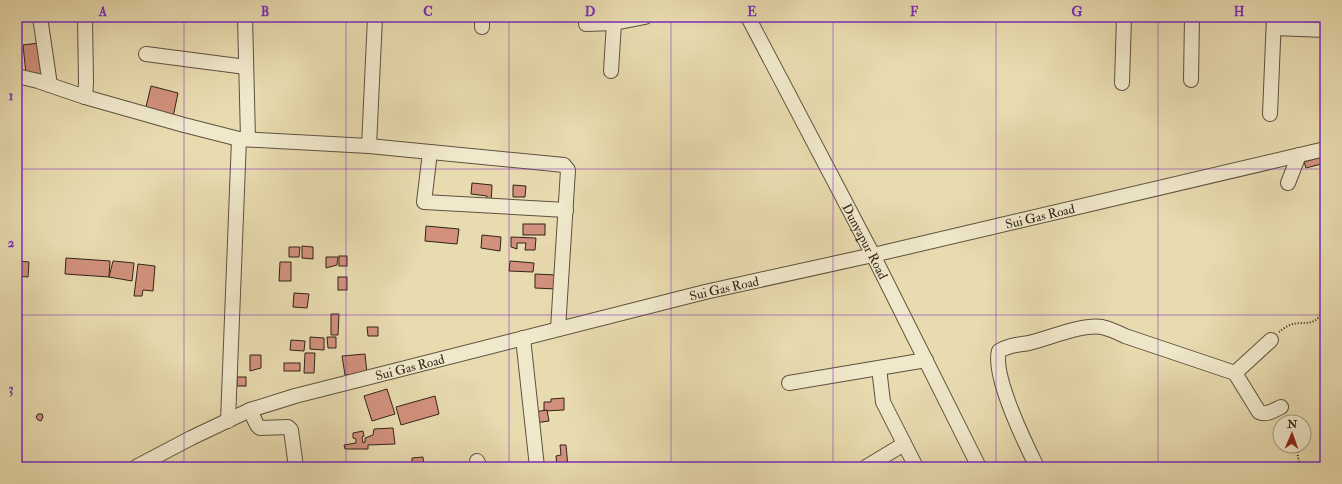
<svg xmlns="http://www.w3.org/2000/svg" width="1342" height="484" font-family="'IM FELL Double Pica',serif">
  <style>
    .building { fill: #d2917d; stroke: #302318 }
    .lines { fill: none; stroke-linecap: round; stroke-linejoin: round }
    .minor-casing { stroke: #5e513e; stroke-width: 16 }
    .path { stroke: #302318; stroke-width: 2; stroke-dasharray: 1 2; stroke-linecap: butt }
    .minor { stroke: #f0e8cb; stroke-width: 14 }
    .grid { fill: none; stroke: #7b2cbf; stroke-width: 1; stroke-opacity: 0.55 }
    .labels { text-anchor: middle; stroke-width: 3.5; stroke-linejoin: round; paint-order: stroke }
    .street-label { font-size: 13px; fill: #302318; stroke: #f0e8cb }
    .neatline { fill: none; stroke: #7b2cbf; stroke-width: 1.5 }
    .grid-label { font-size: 13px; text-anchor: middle; font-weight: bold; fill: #7b2cbf }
  </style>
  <rect width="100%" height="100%" fill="#e8dbaf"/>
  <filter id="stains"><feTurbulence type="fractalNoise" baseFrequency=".005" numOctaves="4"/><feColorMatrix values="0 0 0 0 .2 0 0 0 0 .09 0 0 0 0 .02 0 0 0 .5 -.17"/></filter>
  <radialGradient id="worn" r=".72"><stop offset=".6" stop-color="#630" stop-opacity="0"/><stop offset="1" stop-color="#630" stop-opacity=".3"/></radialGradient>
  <g class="building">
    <polygon points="39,43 43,79 26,74 23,45"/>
    <polygon points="151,86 178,93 173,117 145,111"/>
    <polygon points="1322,157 1325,163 1306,168 1304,162"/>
    <polygon points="472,183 492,185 491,204 486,204 487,196 471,194"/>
    <polygon points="513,185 526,186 525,197 513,197"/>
    <rect x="523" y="224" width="22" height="11"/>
    <polygon points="426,226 459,229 457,244 425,241"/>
    <polygon points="482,235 501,237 500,251 481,248"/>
    <polygon points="511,237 536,238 535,250 525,250 526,243 517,243 517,249 511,247"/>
    <polygon points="302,246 313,247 313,259 302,258"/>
    <polygon points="289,247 300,247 299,257 289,257"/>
    <rect x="339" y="256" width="8" height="10"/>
    <polygon points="326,257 338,257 337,265 326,268"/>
    <polygon points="66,258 110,261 109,277 65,274"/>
    <polygon points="18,261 29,262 28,277 17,276"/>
    <polygon points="113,261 134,263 132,281 109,277"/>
    <polygon points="510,261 534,263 533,272 509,271"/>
    <polygon points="280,262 291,262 291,281 279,281"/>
    <polygon points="138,264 155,266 153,291 143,290 142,296 134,296"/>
    <polygon points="535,274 557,275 557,289 535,288"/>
    <rect x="338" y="277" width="9" height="13"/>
    <polygon points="294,293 309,294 307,308 293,307"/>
    <polygon points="331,314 339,314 338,335 331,335"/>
    <polygon points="367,327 378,327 378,336 368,336"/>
    <polygon points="310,337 324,338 324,350 310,349"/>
    <polygon points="327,337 336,337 336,348 328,348"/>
    <polygon points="291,340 305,341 304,351 290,350"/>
    <polygon points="305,353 315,353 314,373 304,373"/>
    <polygon points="365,354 367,373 345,375 342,356"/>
    <polygon points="250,355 261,355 261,368 250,371"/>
    <rect x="284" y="363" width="16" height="8"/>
    <rect x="237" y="377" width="9" height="9"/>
    <polygon points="387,389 395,414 372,421 364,396"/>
    <polygon points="435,396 439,414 401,425 396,407"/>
    <polygon points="564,398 564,410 544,411 544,402 551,402 551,399"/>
    <polygon points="547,410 549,421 535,423 534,412"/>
    <polygon points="38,414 42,414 43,417 41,421 38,420 36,417"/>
    <polygon points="393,428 395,444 368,445 368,449 345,449 344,445 356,443 356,439 353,438 353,433 363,431 364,436 362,437 363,443 365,442 365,438 373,435 374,429"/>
    <polygon points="560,445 566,445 568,467 557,467 556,456 561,455"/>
    <polygon points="423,457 424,465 412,467 412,458"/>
  </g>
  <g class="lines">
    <defs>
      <g id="minor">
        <polyline points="40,17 50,85"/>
        <polyline points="245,17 248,139"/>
        <polyline points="482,17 482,27"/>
        <polyline points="586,17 586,24 614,23 645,17"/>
        <path id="s1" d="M748 17 873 255 979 467"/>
        <polyline points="1274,28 1325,30"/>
        <polyline points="146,54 246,67"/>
        <polyline points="611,71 614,23"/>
        <polyline points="17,76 38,81 85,97 184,125 239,139 369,146 564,165 568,170 558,329"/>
        <polyline points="1191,80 1192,17"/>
        <polyline points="1122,83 1124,17"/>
        <polyline points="85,97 86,83 85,17"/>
        <polyline points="1270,114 1274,17"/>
        <polyline points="369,146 375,17"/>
        <polyline points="430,152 424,202 566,210"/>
        <polyline points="1288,183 1299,155"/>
        <polyline points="523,338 537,467"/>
        <polyline points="879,368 883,402 916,467"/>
        <polyline points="1235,373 1271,340"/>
        <polyline points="789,383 926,360"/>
        <polyline points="250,410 257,425 260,428 288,427 291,430 296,467"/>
        <polyline points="228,421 239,139"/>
        <polyline points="477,461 480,467"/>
        <path id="s2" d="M136 467 191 438 250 410 295 396 705 292 873 255 1325 149"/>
        <polyline points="866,467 904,444"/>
        <path d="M1037 467C1025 443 992 375 999 351 1009 345 1017 345 1029 343 1050 338 1081 324 1102 327 1110 329 1117 332 1125 336L1235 373 1259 412C1266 416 1274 410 1281 407"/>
      </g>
    </defs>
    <use href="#minor" class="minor-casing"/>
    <g class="path">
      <path d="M1279 332C1283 329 1288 325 1293 324 1301 322 1312 325 1318 318 1322 314 1323 298 1325 291"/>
      <polyline points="1287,417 1290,422"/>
      <polyline points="1296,446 1300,467"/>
    </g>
    <use href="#minor" class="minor"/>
  </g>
  <path class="grid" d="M184 17V467M346 17V467M509 17V467M671 17V467M833 17V467M996 17V467M1158 17V467M17 169H1325M17 315H1325"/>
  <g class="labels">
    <g class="street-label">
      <text dy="5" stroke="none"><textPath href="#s2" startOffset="941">Sui Gas Road</textPath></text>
      <text dy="5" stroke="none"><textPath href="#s1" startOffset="253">Dunyapur Road</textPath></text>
      <text dy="5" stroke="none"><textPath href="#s2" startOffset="617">Sui Gas Road</textPath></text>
      <text dy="5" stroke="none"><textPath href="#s2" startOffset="293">Sui Gas Road</textPath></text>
    </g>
  </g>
  <rect width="1342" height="484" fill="none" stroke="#e8dbaf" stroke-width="44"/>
  <g transform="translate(1292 434) rotate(2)"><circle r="19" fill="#f0e8cb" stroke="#a39983"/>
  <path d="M0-3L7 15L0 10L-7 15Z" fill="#8f2418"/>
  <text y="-6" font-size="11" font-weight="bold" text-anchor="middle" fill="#302318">N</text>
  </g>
  <rect x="22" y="22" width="1298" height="440" class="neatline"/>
  <g class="grid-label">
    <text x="103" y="16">A</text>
    <text x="265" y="16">B</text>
    <text x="428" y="16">C</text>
    <text x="590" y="16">D</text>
    <text x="752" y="16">E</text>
    <text x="914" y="16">F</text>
    <text x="1077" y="16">G</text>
    <text x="1239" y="16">H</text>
    <text x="11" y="100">1</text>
    <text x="11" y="247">2</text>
    <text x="11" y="393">3</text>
  </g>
  <rect width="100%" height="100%" filter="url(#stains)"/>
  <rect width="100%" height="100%" fill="url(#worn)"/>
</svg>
